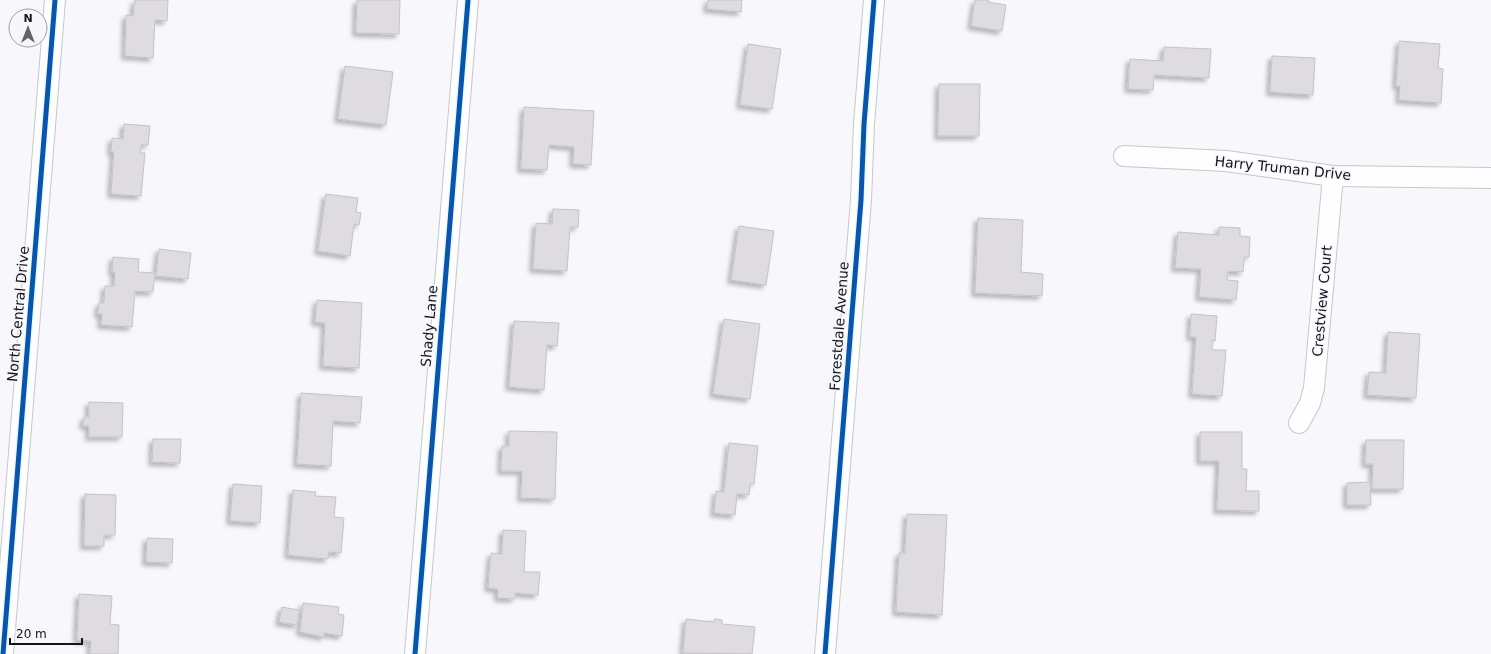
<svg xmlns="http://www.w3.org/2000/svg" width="1491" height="654" font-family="'DejaVu Sans',sans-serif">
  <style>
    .building { fill: #dedce0; stroke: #c5c3c7; filter: url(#shadow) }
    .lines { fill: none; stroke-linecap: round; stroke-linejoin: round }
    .minor-casing { stroke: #c7c7ca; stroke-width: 22 }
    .minor { stroke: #fefeff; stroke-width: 20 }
    .cycleway-casing { stroke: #f6f6fd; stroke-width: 8 }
    .cycleway { stroke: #0057b8; stroke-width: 5 }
    .labels { text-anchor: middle; stroke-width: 3; stroke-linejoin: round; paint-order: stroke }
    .street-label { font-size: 14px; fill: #151519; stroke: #f6f6fd }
  </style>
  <defs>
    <filter id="shadow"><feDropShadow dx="-3.5" dy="3.5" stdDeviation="2" flood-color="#0004"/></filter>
  </defs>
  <rect width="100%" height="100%" fill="#f7f7fc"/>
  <g class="building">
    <polygon points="135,0 168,0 167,21 155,20 153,58 125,56 126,15 133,16"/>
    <polygon points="357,0 400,0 399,34 356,33"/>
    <polygon points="708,0 742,0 741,12 707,9"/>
    <polygon points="975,0 989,0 988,2 1006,5 1002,31 971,26"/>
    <polygon points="1399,41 1440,44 1438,68 1443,69 1441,103 1399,100 1400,86 1396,86"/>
    <polygon points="748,44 781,49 772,109 740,105"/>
    <polygon points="1164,47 1211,49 1209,78 1154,75 1153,90 1128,89 1130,59 1163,61"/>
    <polygon points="1272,56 1315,58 1313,95 1270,92"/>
    <polygon points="345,66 393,72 386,125 338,119"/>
    <polygon points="939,84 980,84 979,136 938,136"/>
    <polygon points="524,107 594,111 591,165 573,164 574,147 549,145 547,170 521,169"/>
    <polygon points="124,124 150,126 148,145 141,145 140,153 145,153 141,196 111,194 114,152 111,152 112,138 123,139"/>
    <polygon points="326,194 358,198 356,212 361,213 359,225 354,224 350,256 318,251"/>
    <polygon points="553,209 579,210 578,227 570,227 567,271 533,269 536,223 552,224"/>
    <polygon points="978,218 1023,220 1021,272 1043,274 1042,296 975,293"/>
    <polygon points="739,226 774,231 766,285 731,280"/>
    <polygon points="1219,227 1240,228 1240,236 1250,237 1249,257 1244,257 1243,272 1228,271 1227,280 1238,281 1236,300 1199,297 1201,269 1175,268 1178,232 1219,235"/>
    <polygon points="159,249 191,253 188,279 156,276"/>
    <polygon points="113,257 139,259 138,272 155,273 153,292 135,291 132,327 101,325 102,314 98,314 99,303 104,303 105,286 114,286 115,272 112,272"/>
    <polygon points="317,300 362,303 359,368 323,366 325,323 315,322"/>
    <polygon points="1191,314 1217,316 1215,341 1212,340 1212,350 1226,350 1222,396 1192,394 1196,337 1190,337"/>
    <polygon points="724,319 760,324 750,399 713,394"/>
    <polygon points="514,321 559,323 557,346 547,345 544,390 509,387"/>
    <polygon points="1388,332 1420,334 1416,398 1367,395 1369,372 1386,373"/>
    <polygon points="301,393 362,397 360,423 333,421 331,466 297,464"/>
    <polygon points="89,402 123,403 122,437 89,437 89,426 83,426 84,417 89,417"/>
    <polygon points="509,431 557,432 555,499 521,498 522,471 501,471 502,446 509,446"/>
    <polygon points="1200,432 1242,432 1242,469 1247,469 1246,491 1259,491 1259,511 1217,510 1219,461 1200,461"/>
    <polygon points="153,439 181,439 180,463 152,462"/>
    <polygon points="1366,440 1404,440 1403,489 1372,489 1373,464 1365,464"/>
    <polygon points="729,443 758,446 754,484 750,484 749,495 737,494 735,515 714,513 716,491 724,492"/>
    <polygon points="1370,482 1371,505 1347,505 1347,483"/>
    <polygon points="233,484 262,486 260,523 230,521"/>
    <polygon points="293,490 316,492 315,496 336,497 334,517 344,518 341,553 329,552 328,559 288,555"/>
    <polygon points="85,494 116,495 115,535 104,535 104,546 84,546"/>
    <polygon points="907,514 947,515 942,615 896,612 899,553 905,553"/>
    <polygon points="503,530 526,531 524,572 540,572 538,595 515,593 515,599 498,598 498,589 488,588 491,553 502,554"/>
    <polygon points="147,538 173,539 172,563 146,562"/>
    <polygon points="79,594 112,596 110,624 119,625 118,654 90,654 91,641 77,640"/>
    <polygon points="303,603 339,607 338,614 344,615 342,636 324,633 324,637 300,632"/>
    <polygon points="282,607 299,610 297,625 279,622"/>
    <polygon points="686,619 714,622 715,619 722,620 722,624 755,627 752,654 683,653"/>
  </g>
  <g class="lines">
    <defs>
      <g id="minor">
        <polyline points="1124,156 1226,161 1333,176 1491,178"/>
        <polyline points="1299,423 1310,403 1314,388 1333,176"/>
        <polyline points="3,654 55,0"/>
        <polyline points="415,654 468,0"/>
        <polyline points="825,654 861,200 864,124 874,0"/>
      </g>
    </defs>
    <use href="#minor" class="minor-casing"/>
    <use href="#minor" class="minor"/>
    <defs>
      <g id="cycleway">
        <polyline points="3,654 55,0"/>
        <polyline points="415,654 468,0"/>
        <polyline points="825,654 861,200 864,124 874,0"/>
      </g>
    </defs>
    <use href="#cycleway" class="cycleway-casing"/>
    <use href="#cycleway" class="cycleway"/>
  </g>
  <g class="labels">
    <g class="street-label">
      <text transform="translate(1283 168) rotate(6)" y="5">Harry Truman Drive</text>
      <text transform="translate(1322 301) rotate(-85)" y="5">Crestview Court</text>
      <text transform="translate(18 314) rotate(-85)" y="5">North Central Drive</text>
      <text transform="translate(429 326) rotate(-85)" y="5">Shady Lane</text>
      <text transform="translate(839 326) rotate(-86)" y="5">Forestdale Avenue</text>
    </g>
  </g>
  <g transform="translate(28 28)"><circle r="19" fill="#f6f6fd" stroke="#9c9ca2"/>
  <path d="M0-3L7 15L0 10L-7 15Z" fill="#646468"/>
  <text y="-6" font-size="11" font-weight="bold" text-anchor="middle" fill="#151519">N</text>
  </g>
  <path d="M10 638v6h72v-6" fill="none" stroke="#151519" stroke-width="2"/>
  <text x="16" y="638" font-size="12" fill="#151519" stroke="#f6f6fd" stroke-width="3" paint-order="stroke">20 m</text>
</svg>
